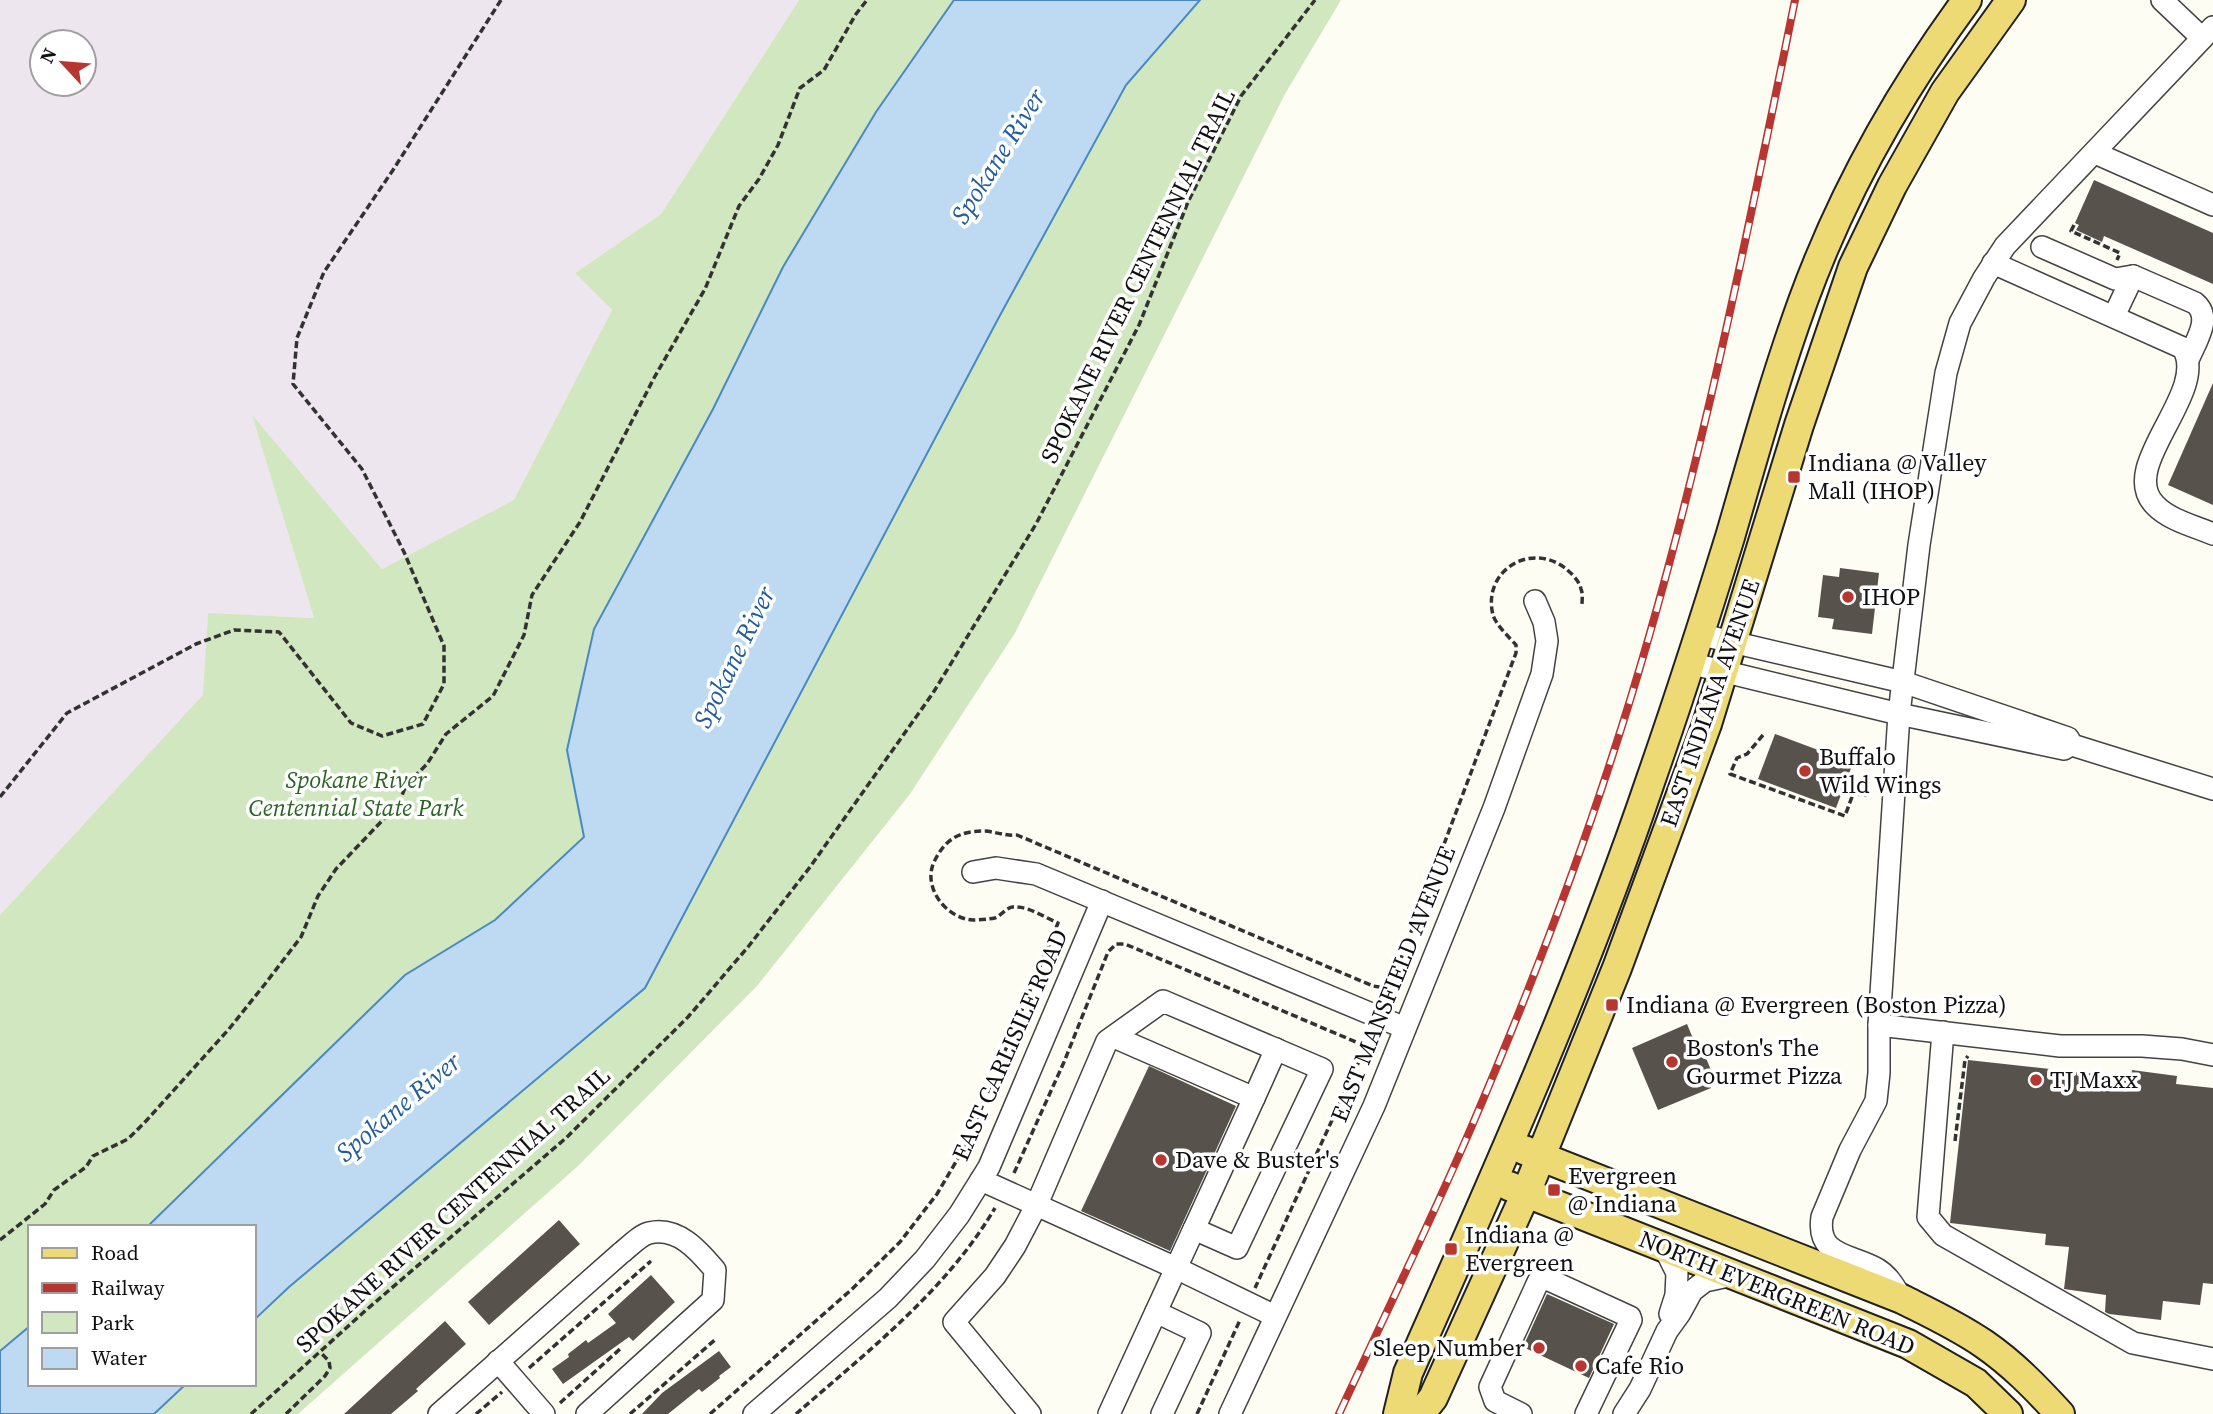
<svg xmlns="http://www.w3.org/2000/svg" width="2213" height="1414" font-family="'Source Serif 4',serif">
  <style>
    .industrial { fill: #ede6ee; fill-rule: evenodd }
    .green { fill: #d1e7bf }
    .water { fill: #bddaf2; stroke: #4989c3; stroke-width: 2 }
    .building { fill: #58524d }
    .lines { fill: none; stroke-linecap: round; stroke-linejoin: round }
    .minor-casing { stroke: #434343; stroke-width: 24 }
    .major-casing { stroke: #212121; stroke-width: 32 }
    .path { stroke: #323232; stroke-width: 3.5; stroke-dasharray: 7 3.5; stroke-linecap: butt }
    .minor { stroke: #fff; stroke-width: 21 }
    .major { stroke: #eeda75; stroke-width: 28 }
    .rail-casing { stroke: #b73632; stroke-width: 8 }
    .rail { stroke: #fff; stroke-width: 5; stroke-dasharray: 16; stroke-linecap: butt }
    .poi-dot { fill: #b73632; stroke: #fff; stroke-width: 2.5 }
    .labels { text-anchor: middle; stroke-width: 7; stroke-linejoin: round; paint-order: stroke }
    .street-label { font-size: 24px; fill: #101010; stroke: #fff }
    .poi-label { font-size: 24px; fill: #101010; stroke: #fff; text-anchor: start }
    .park-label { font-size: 24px; font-style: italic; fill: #2d6425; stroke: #fff }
    .water-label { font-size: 26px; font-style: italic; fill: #225c9a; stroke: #fff }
  </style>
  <rect width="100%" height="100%" fill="#fefdf4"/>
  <path class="industrial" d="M0 0H799L661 214 575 273 612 310 515 500 382 569 253 417 314 618 208 614 204 695 0 915ZM42 42H84V84H42Z"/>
  <g class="green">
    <polygon points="799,0 954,0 876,112 783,267 713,409 567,750 584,837 495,920 405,975 147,1227 30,1227 30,1326 0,1351 0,915 203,695 208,613 314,618 252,415 382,569 514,500 612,310 575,273 661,214"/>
    <polygon points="1200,0 1341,0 1285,94 1015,633 910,794 757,986 578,1166 298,1414 154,1414 186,1384 254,1384 254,1320 289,1287 645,988 998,319 1126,85"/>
  </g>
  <g class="water">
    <polygon points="954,0 1200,0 1126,85 998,319 645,988 289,1287 254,1320 254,1227 147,1227 405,975 495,920 584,837 567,750 594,629 713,409 783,267 876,112"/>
    <polygon points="30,1326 30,1384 186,1384 154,1414 0,1414 0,1351"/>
  </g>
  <g class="building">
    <polygon points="2094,180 2213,233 2213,284 2104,236 2102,242 2076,230 2079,225 2075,223"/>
    <polygon points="2213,383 2213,505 2168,485"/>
    <polygon points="1840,568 1879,573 1872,634 1832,629 1834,619 1818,617 1823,575 1839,577"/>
    <polygon points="1775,734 1853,763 1836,808 1758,779"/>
    <polygon points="1687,1024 1699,1053 1703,1051 1711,1070 1705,1073 1711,1088 1658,1110 1632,1048"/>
    <polygon points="1968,1060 2131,1078 2132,1070 2177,1076 2176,1084 2213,1088 2213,1284 2203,1283 2200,1305 2163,1301 2161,1320 2109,1314 2105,1312 2106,1295 2064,1289 2069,1247 2045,1245 2046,1234 1950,1223"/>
    <polygon points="1149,1066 1236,1106 1170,1251 1081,1211"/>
    <polygon points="559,1220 580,1244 489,1325 468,1302"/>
    <polygon points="651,1275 675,1302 633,1341 629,1337 563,1384 552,1369 569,1357 568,1354 586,1340 588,1343 616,1323 608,1314"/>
    <polygon points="1547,1294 1614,1324 1589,1378 1523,1347"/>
    <polygon points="445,1321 466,1344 416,1389 418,1391 391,1414 344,1414"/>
    <polygon points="719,1351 731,1367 719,1376 720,1378 702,1392 699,1389 668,1414 642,1414 662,1393"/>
  </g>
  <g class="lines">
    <defs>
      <g id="minor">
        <polyline points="2162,0 2202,38"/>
        <polyline points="2213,27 2005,246 1984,278 1960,323 1946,373 1919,545 1899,714 1879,1025 2060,1046 2142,1046 2182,1049 2213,1055"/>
        <polyline points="2095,153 2213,205"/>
        <path d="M2042 247 2115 279 2133 276 2195 303C2213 318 2195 342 2188 360"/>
        <path d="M1993 263 2183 348C2210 393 2116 466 2155 505 2169 520 2194 526 2213 534"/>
        <polyline points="2114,316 2133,276"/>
        <polyline points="1698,634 1903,682 2068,738 2072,745 2213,789"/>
        <polyline points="1689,663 1899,714 2064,749 2067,747"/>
        <polyline points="973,872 996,868 1036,874 1405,1028"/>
        <path d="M1879 1025V1073L1876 1101 1850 1150 1822 1217C1816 1257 1851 1254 1877 1269 1889 1276 1895 1288 1902 1299"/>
        <polyline points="1943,1032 1928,1217 1943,1235 2133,1343 2213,1359"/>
        <polyline points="1114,1037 1254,1098 1276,1049"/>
        <polyline points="981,1180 1176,1268 1275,1316"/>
        <polyline points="1194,1229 1254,1098"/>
        <polyline points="1664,1247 1677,1273 1676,1295 1670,1314"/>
        <polyline points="1156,1312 1200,1333 1162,1414"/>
        <polyline points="498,1361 544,1414"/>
        <path d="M439 1414 621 1253C629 1247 640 1235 649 1233 678 1226 699 1251 715 1270L713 1300 587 1414"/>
        <polyline points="754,1414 888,1298 925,1259 959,1215 989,1167 1102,901"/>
        <polyline points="1030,1414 954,1322 995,1276 1015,1246 1037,1204 1107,1041 1163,1001 1322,1069 1237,1248 1194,1229 1109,1414"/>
        <polyline points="1230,1414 1374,1106 1494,808 1542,674 1547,641 1544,622 1535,601"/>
        <polyline points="1521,1414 1495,1401 1490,1387 1538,1282 1547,1279 1630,1317 1631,1320 1586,1414"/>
        <polyline points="1624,1414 1640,1389 1667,1331 1680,1313 1692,1291 1705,1281 1733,1275"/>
      </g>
      <g id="major">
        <path d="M1524 1150 1902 1299C1930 1313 1958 1326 1984 1344 2013 1364 2036 1388 2060 1414"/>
        <polyline points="1509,1186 1908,1344 1976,1383 2008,1414"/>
        <path d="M1398 1414 1408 1373C1495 1177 1582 982 1651 779 1679 699 1705 618 1730 537 1753 458 1775 378 1803 301 1842 194 1900 91 1967 0"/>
        <polyline points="1420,1414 1433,1398 1526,1193 1617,968 1707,724 1799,425 1853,267 1892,186 1945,92 2011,0"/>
      </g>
    </defs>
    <use href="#minor" class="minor-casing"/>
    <use href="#major" class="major-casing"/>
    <g class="path">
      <polyline points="2074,225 2071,231 2120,253 2117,260"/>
      <polyline points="1763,735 1747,754 1737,758 1730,774 1845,816 1853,794 1867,795"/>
      <polyline points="0,797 67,713 196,644 234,630 279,632 351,723 382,736 423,724 444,684 444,646 404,552 362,469 293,384 297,338 324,272 393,170 501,0"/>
      <polyline points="1955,1141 1965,1060 1968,1056"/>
      <polyline points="1014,1173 1064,1062 1108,952 1116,944 1125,944 1356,1042 1362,1047 1361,1057 1255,1288"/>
      <polyline points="0,1240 45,1204 54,1190 86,1167 93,1156 128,1139 146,1121 229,1029 265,984 301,937 318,896 336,869 399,803 406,785 427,764 446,734 493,696 524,635 532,595 580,522 654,378 705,289 739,206 759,179 778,145 800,88 824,70 856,14 867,0"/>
      <polyline points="529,1368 651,1261"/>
      <polyline points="560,1403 620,1349"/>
      <polyline points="251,1414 365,1311 566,1138 688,1017 748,947 810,867 933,693 1036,524 1139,325 1188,202 1241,96 1315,0"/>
      <polyline points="286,1414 325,1376 330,1368 329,1361 320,1352"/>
      <polyline points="476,1414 502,1392"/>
      <polyline points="630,1414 717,1338"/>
      <path d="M710 1414 851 1290 900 1242 937 1194 967 1143 1058 923C1046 918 1031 908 1018 907 1007 905 1004 914 995 918 989 919 979 920 973 920 947 919 922 888 934 862 945 839 959 831 985 831 997 832 1004 836 1017 835L1373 986 1386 988 1394 977 1516 653V645C1509 637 1496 625 1493 615 1482 572 1529 541 1565 568 1571 573 1579 580 1581 589 1583 594 1582 600 1582 605"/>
      <path d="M796 1414C868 1351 946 1291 995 1208"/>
      <polyline points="1197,1414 1240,1320"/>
    </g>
    <use href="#minor" class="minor"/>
    <use href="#major" class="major"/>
    <defs>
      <path id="rail" d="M1339 1414C1383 1319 1429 1225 1471 1128 1522 1009 1572 881 1612 757 1693 510 1743 255 1795 0"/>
    </defs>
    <use href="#rail" class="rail-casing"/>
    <use href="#rail" class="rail"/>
  </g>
  <g class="poi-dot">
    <rect x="1787" y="470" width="14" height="14" rx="3.5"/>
    <circle cx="1848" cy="597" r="7"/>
    <circle cx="1805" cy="771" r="7"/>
    <rect x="1605" y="998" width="14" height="14" rx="3.5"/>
    <circle cx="1672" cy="1062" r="7"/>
    <circle cx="2036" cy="1080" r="7"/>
    <circle cx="1161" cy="1160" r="7"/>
    <rect x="1547" y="1183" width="14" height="14" rx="3.5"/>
    <rect x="1444" y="1242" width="14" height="14" rx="3.5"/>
    <circle cx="1539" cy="1348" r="7"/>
    <circle cx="1581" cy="1366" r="7"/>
  </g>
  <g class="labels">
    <g class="street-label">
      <text transform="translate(1138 276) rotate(-64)" y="8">SPOKANE RIVER CENTENNIAL TRAIL</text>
      <text transform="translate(1710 703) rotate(-71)" y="8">EAST INDIANA AVENUE</text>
      <text transform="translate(1393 984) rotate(-68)" y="8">EAST MANSFIELD AVENUE</text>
      <text transform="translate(1010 1045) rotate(-66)" y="8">EAST CARLISILE ROAD</text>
      <text transform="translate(453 1210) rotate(-42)" y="8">SPOKANE RIVER CENTENNIAL TRAIL</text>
      <text transform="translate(1777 1293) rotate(22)" y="8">NORTH EVERGREEN ROAD</text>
    </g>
    <g class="poi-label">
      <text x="1808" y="471">Indiana @ Valley<tspan x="1808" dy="28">Mall (IHOP)</tspan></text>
      <text x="1862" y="605">IHOP</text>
      <text x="1819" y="765">Buffalo<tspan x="1819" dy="28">Wild Wings</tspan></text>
      <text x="1626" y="1013">Indiana @ Evergreen (Boston Pizza)</text>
      <text x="1686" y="1056">Boston's The<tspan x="1686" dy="28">Gourmet Pizza</tspan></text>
      <text x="2050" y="1088">TJ Maxx</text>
      <text x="1175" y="1168">Dave &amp; Buster's</text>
      <text x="1568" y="1184">Evergreen<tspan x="1568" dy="28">@ Indiana</tspan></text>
      <text x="1465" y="1243">Indiana @<tspan x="1465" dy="28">Evergreen</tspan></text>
      <text x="1525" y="1356" text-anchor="end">Sleep Number</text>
      <text x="1595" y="1374">Cafe Rio</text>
    </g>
    <g class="park-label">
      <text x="356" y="788">Spokane River<tspan x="356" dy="28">Centennial State Park</tspan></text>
    </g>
    <g class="water-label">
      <text transform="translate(998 156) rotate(-58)" y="9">Spokane River</text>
      <text transform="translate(734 657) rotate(-64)" y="9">Spokane River</text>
      <text transform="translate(398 1107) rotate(-40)" y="9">Spokane River</text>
    </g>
  </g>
  <rect x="28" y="1225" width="228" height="161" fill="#ffffff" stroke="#9f9f9f" stroke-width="2"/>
  <rect x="42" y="1248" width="35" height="10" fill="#eeda75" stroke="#9f9f9f" stroke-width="2"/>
  <text x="91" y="1260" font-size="21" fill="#101010">Road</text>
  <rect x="42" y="1283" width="35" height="10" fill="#b73632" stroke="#9f9f9f" stroke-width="2"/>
  <text x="91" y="1295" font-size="21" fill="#101010">Railway</text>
  <rect x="42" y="1312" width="35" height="21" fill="#d1e7bf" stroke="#9f9f9f" stroke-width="2"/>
  <text x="91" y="1330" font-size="21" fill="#101010">Park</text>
  <rect x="42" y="1348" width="35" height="21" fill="#bddaf2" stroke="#9f9f9f" stroke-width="2"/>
  <text x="91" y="1365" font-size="21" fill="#101010">Water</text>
  <g transform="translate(63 63) rotate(296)"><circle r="33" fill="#ffffff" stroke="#9f9f9f" stroke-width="2"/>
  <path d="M0-5L12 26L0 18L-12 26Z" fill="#b73632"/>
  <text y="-10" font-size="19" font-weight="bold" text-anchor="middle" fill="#101010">N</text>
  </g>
</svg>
